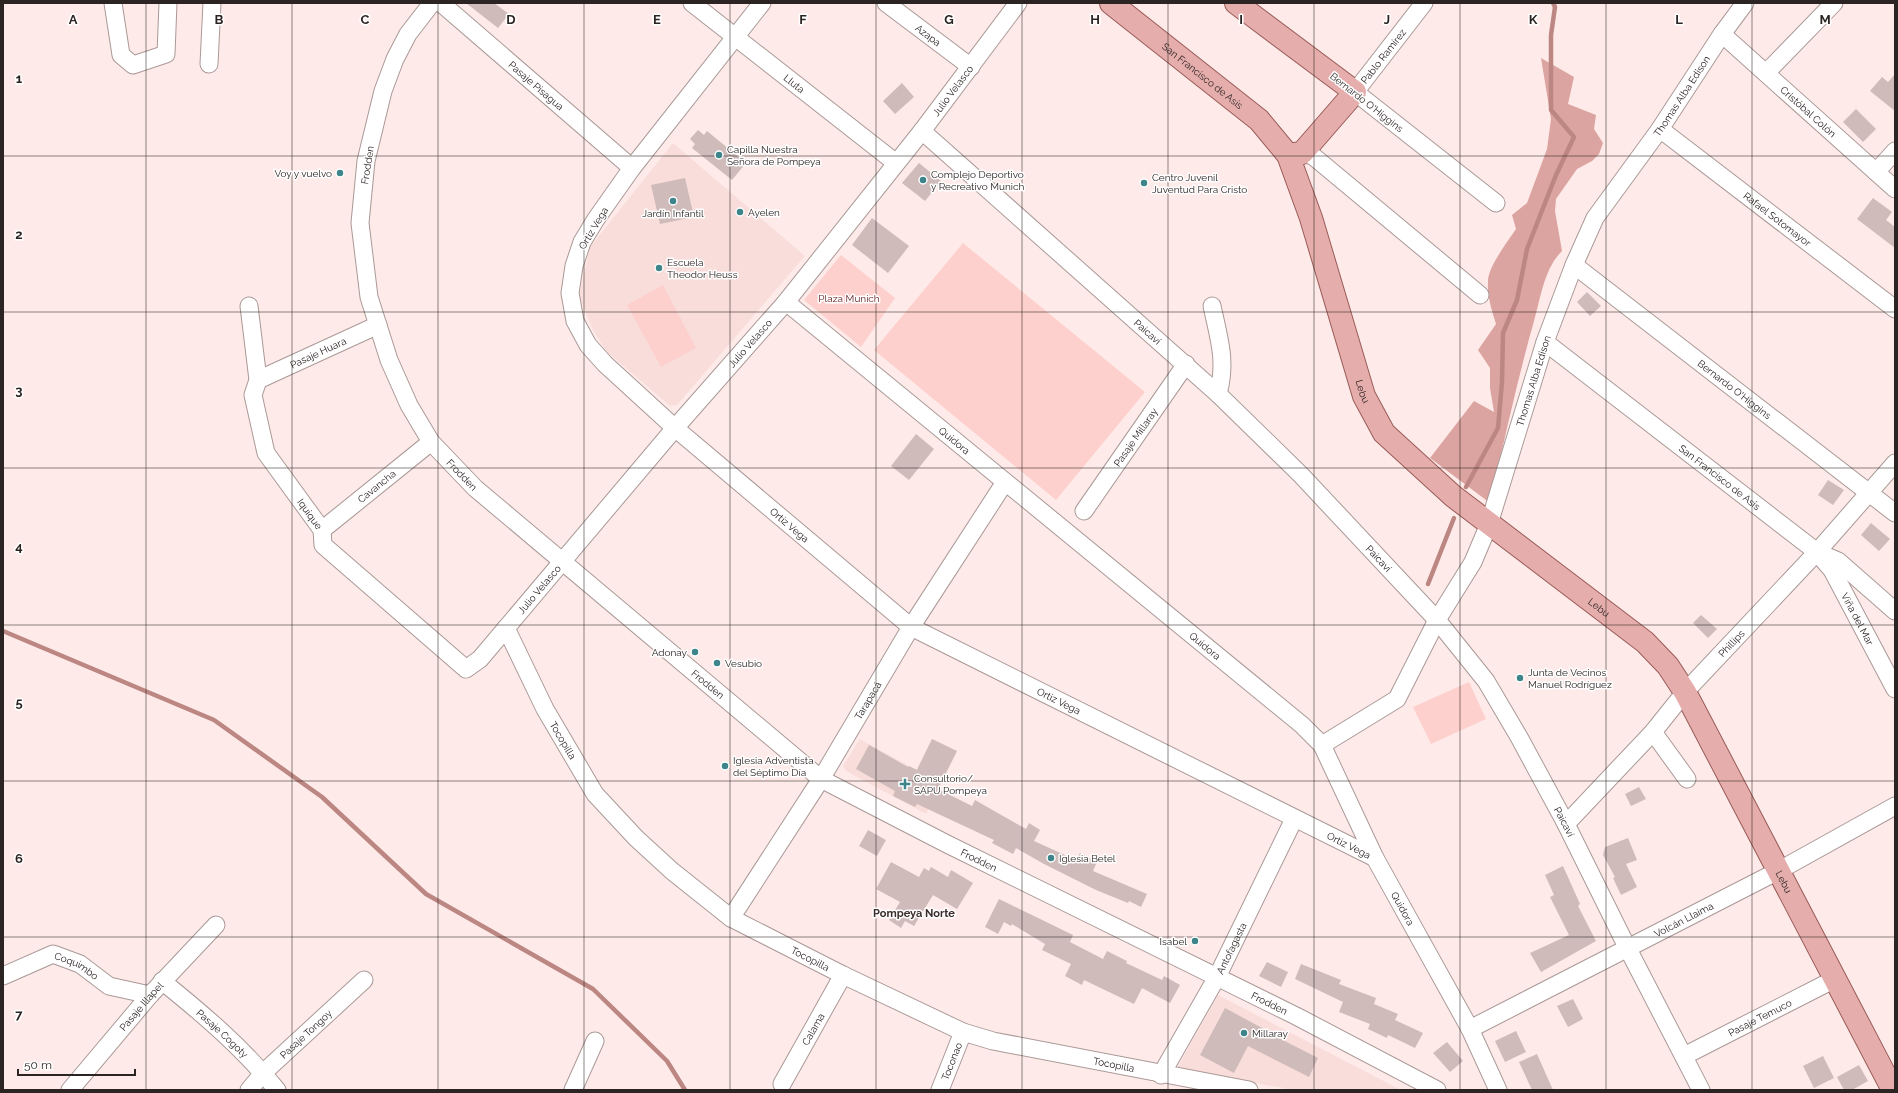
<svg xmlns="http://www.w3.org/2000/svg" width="1898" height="1093" font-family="Raleway,sans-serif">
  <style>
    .built { fill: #f9dddb }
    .green { fill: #fdd0cd }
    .forest { fill: #dca4a0 }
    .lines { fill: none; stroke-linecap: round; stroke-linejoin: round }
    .stream { stroke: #bc8682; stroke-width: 4.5 }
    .building { fill: #cebbba }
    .minor-casing { stroke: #aa9997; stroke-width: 19 }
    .major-casing { stroke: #995b58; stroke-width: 24 }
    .minor { stroke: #fff; stroke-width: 17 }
    .major { stroke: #e5aeac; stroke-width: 22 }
    .grid { fill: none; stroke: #2b2423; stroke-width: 1; stroke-opacity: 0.55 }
    .poi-dot { fill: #3d858b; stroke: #fff; stroke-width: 1.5 }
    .labels { text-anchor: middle; stroke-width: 3; stroke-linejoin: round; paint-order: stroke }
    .street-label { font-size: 10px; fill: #2b2423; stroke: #fff }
    .poi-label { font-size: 10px; fill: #2b2423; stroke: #fff; text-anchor: start }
    .park-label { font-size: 10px; fill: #632020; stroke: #fff }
    .neighbourhood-label { font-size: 11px; font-weight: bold; fill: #3c2e2d; stroke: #fff }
    .grid-label { font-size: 13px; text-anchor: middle; font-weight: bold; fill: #2b2423; stroke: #fff; stroke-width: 3; stroke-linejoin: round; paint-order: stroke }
  </style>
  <rect width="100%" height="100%" fill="#feebe9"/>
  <g class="built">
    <polygon points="673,143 805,256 677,405 670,406 605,350 592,328 579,296 590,247"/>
    <polygon points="860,739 916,770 932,739 957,751 926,814 846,771 843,766"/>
    <polygon points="1218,995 1401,1090 1295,1090 1176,1070"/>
  </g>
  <g class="green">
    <polygon points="963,243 1145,392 1056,500 874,350"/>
    <polygon points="841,255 895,298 861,347 804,300"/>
    <polygon points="663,285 696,348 661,367 627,305"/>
    <polygon points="1469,682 1486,719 1431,744 1413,707"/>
  </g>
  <path class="forest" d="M1541 58 1574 77 1568 104 1596 115 1594 129 1603 143 1599 154 1592 161 1577 169 1556 199 1555 211 1562 251C1544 269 1541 297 1534 321 1517 381 1504 442 1490 503L1430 458 1474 401 1494 412 1490 388V368L1478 350 1496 324C1492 310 1487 297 1488 281 1488 267 1508 241 1516 229L1512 215 1527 203 1547 149 1551 119Z"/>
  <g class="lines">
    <g class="stream">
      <polyline points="1466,487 1498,428 1502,382 1503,333 1517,300 1527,249 1556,175 1574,137 1551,110 1551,35 1555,7 1553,3"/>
      <polyline points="1428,584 1454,518"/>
      <polyline points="3,631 214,720 322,797 426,894 593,989 667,1061 685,1090"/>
    </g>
  </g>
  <g class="building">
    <polygon points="466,3 494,3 509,14 498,28"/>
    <polygon points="1895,74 1895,111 1870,91 1882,77 1888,82"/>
    <polygon points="902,83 914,97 895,114 883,101"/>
    <polygon points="1856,109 1876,129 1863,142 1843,122"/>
    <polygon points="698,130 704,135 707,131 746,163 732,180 692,148 695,144 690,139"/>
    <polygon points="919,163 941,181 925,201 902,183"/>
    <polygon points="685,178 694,217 660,224 651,185"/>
    <polygon points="1873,198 1892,212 1886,220 1895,227 1895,248 1857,219"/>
    <polygon points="872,218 909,246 888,273 852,245"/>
    <polygon points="1587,292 1601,306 1590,316 1577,302"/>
    <polygon points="916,434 934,449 909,480 891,466"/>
    <polygon points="1828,480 1844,490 1833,505 1818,495"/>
    <polygon points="1871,523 1890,539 1879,551 1861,535"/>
    <polygon points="1701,615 1717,629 1708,638 1693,623"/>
    <polygon points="932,739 957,751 938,789 972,806 975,800 1026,829 1029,823 1040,830 1034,841 1076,860 1080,853 1097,862 1093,871 1147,894 1141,907 1129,901 1128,903 1096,890 1044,864 1016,848 1013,854 992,843 994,840 917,804 915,807 893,796 895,791 856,769 869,745 908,767 909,766 917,770"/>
    <polygon points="1639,787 1646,799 1631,806 1625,794"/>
    <polygon points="868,830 886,840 877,856 859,846"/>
    <polygon points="1628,838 1637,860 1626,864 1637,887 1621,895 1613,878 1615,877 1603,855 1605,847"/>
    <polygon points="891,862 919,877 924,868 929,871 931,867 948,877 951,870 973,883 957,909 933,895 914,926 905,921 901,928 889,920 900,902 876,889"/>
    <polygon points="1563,866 1580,904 1578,906 1596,941 1541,972 1530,953 1569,935 1550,897 1554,895 1545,875"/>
    <polygon points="999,899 1073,935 1070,942 1103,959 1107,951 1127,961 1126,963 1162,980 1164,976 1180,985 1170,1003 1142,988 1134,1004 1084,980 1082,985 1065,976 1071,964 1042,950 1045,944 1012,924 1011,926 1004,922 998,934 985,927"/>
    <polygon points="1267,962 1288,972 1281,987 1259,976"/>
    <polygon points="1301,964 1341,980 1339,984 1376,998 1374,1004 1398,1014 1395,1020 1423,1033 1415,1048 1388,1035 1387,1038 1368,1029 1370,1024 1339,1012 1343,1002 1295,979"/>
    <polygon points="1573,999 1583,1019 1568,1027 1557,1006"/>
    <polygon points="1225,1008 1264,1029 1263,1030 1318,1058 1309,1077 1248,1046 1234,1073 1200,1055"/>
    <polygon points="1516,1031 1526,1052 1505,1062 1495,1041"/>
    <polygon points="1447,1042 1463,1061 1450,1072 1433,1053"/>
    <polygon points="1537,1054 1553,1090 1532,1090 1519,1062"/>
    <polygon points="1823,1056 1834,1078 1814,1088 1803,1066"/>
    <polygon points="1859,1065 1868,1081 1852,1090 1844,1090 1837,1077"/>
  </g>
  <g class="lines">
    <defs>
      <g id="minor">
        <polyline points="113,3 121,55 133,65 166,54 168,3"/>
        <path id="s1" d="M432 3 408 34 395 59 383 91 366 161 360 223 369 297 389 360 409 405 431 442 475 488 821 779 947 844 1296 1016 1437 1090"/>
        <path id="s2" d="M441 3 632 168"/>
        <path id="s3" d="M692 3 896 163"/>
        <path id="s4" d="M762 3 632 168 596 219 582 242 574 266 570 293 575 321 588 345 605 364 675 428 911 627 1375 858"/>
        <path id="s5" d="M886 3 971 67"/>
        <polyline points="1424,3 1355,92 1496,203"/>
        <path id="s6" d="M1722 34 1895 189"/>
        <polyline points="209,64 212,3"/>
        <polyline points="1766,73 1834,3"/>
        <path id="s7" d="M1660 129 1895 309"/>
        <path id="s8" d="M922 131 1218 394 1301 475 1437 620 1486 681 1519 737 1566 824 1627 947 1701 1090"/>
        <polyline points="1302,153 1313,156 1480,295"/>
        <polyline points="1876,172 1895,151"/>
        <path id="s9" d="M1574 265 1895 513"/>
        <path id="s10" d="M786 302 1302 725 1322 745 1375 858 1470 1029 1498 1090"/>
        <path id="s11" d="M249 306 258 380 253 395 266 453 322 530 323 545 466 669 480 659 675 428 786 302 922 131 1018 3"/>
        <path d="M1212 306C1219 339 1227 361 1218 394"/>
        <path id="s12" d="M1545 342 1817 552 1838 561 1895 611"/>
        <path id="s13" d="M258 380 378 325"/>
        <path id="s14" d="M1084 511 1186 364"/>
        <path id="s15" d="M322 530 431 442"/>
        <path id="s16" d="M1819 555 1832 570 1895 689"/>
        <path id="s17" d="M506 628 545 709 595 794 636 838 672 871 731 918 843 975 963 1032 993 1041 1249 1090"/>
        <polyline points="1653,732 1687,779"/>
        <path id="s18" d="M1322 745 1397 699 1437 620 1473 562 1489 524 1545 342 1574 265 1595 218 1660 129 1722 34 1745 3"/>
        <path id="s19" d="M1566 824 1653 732 1685 692 1817 552 1895 463"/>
        <path id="s20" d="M731 918 821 779 911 627 1005 482"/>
        <path id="s21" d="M3 976 53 954 80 964 109 986 150 995"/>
        <path id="s22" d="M162 981C204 1015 243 1048 277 1090"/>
        <path id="s23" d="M1470 1029 1778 871 1895 806"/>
        <path id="s24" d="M1684 1056 1835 979"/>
        <path id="s25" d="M1161 1075 1217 977 1294 819"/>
        <path id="s26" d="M782 1084 843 975"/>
        <path id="s27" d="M70 1090 150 995 216 925"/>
        <path id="s28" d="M249 1090 263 1073 364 980"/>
        <polyline points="573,1090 595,1041"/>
        <path id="s29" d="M940 1090 963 1032"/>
      </g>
      <g id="major">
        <path id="s30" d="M1111 3 1259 120 1288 155 1311 218 1364 396 1384 433 1453 496 1645 642 1668 666 1685 692 1893 1090"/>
        <polyline points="1236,3 1355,92 1302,153 1288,155"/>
      </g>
    </defs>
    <use href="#minor" class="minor-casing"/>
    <use href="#major" class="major-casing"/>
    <use href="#minor" class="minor"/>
    <use href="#major" class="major"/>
  </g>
  <path class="grid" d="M146 3V1090M292 3V1090M438 3V1090M584 3V1090M730 3V1090M876 3V1090M1022 3V1090M1168 3V1090M1314 3V1090M1460 3V1090M1606 3V1090M1752 3V1090M3 156H1895M3 312H1895M3 468H1895M3 625H1895M3 781H1895M3 937H1895"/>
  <g class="poi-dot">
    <circle cx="719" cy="155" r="4"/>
    <circle cx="340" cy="173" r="4"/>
    <circle cx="923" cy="180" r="4"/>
    <circle cx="1144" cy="183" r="4"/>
    <circle cx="673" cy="201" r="4"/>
    <circle cx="740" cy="212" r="4"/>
    <circle cx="659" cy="268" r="4"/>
    <circle cx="695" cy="652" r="4"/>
    <circle cx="717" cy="663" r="4"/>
    <circle cx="1520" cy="678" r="4"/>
    <circle cx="725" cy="766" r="4"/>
    <path d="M903 778h4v4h4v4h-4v4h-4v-4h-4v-4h4z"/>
    <circle cx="1051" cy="858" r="4"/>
    <circle cx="1195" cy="941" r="4"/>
    <circle cx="1244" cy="1033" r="4"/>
  </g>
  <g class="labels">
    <g class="street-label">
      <text dy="4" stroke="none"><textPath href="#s5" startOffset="53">Azapa</textPath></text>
      <text transform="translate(1383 56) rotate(-52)" y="4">Pablo Ramírez</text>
      <text dy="4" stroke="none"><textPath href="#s30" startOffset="117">San Francisco de Asís</textPath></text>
      <text dy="4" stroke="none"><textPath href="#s3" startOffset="130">Lluta</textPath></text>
      <text dy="4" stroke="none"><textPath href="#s2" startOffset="126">Pasaje Pisagua</textPath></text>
      <text dy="4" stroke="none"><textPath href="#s11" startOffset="1206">Julio Velasco</textPath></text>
      <text dy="4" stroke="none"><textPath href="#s18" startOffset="760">Thomas Alba Edison</textPath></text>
      <text transform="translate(1367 102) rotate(38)" y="4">Bernardo O'Higgins</text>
      <text dy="4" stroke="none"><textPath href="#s6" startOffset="116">Cristóbal Colón</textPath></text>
      <text transform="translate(367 165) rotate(-81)" y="4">Frodden</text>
      <text dy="4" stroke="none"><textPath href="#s7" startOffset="148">Rafael Sotomayor</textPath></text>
      <text transform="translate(593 228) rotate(-59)" y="4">Ortiz Vega</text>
      <text dy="4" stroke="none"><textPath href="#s8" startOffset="302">Paicaví</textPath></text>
      <text dy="4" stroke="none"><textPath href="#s11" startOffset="882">Julio Velasco</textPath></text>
      <text dy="4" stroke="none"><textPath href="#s13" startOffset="66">Pasaje Huara</textPath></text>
      <text dy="4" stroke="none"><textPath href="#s18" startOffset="436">Thomas Alba Edison</textPath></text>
      <text dy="4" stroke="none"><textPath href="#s9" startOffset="203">Bernardo O'Higgins</textPath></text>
      <text dy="4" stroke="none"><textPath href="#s30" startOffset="482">Lebu</textPath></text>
      <text dy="4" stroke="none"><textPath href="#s14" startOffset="90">Pasaje Millaray</textPath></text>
      <text dy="4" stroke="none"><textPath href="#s10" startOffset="218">Quidora</textPath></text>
      <text dy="4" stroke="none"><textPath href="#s1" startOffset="514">Frodden</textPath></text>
      <text dy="4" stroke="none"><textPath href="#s12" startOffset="221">San Francisco de Asís</textPath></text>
      <text dy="4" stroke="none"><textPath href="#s15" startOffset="70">Cavancha</textPath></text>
      <text dy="4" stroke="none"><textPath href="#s11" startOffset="225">Iquique</textPath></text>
      <text dy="4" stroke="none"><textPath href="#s4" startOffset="678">Ortiz Vega</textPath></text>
      <text dy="4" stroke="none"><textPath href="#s8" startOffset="626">Paicaví</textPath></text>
      <text dy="4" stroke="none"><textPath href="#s11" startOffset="558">Julio Velasco</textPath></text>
      <text dy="4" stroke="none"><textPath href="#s30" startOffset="806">Lebu</textPath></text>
      <text dy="4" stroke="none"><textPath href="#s16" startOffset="75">Viña del Mar</textPath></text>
      <text dy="4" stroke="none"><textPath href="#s19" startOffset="245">Phillips</textPath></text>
      <text dy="4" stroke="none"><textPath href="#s10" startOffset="542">Quidora</textPath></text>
      <text dy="4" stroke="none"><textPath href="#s1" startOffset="837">Frodden</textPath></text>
      <text dy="4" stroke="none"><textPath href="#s20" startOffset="257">Tarapacá</textPath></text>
      <text dy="4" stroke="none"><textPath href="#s4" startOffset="1002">Ortiz Vega</textPath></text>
      <text dy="4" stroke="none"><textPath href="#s17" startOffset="126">Tocopilla</textPath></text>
      <text dy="4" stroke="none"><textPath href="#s8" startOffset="950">Paicaví</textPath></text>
      <text dy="4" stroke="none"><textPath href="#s4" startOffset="1326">Ortiz Vega</textPath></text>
      <text dy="4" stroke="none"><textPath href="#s1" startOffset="1162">Frodden</textPath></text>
      <text dy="4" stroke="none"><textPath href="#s30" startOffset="1142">Lebu</textPath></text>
      <text dy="4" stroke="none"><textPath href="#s10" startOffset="878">Quidora</textPath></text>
      <text dy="4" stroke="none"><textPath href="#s23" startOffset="240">Volcán Llaima</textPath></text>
      <text dy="4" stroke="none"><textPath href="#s25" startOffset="145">Antofagasta</textPath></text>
      <text dy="4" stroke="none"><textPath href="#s17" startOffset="462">Tocopilla</textPath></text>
      <text dy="4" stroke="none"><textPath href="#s21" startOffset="81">Coquimbo</textPath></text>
      <text dy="4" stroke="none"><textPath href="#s1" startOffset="1486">Frodden</textPath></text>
      <text dy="4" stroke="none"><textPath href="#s27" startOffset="110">Pasaje Illapel</textPath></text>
      <text dy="4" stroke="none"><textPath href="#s24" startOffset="85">Pasaje Temuco</textPath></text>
      <text dy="4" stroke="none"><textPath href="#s26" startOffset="63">Calama</textPath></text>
      <text dy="4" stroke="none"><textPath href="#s22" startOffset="80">Pasaje Cogoty</textPath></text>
      <text dy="4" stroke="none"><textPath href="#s28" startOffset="80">Pasaje Tongoy</textPath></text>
      <text dy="4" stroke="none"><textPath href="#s29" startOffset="31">Toconao</textPath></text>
      <text dy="4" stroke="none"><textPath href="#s17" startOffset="786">Tocopilla</textPath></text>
    </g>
    <g class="poi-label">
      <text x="727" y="153">Capilla Nuestra<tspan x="727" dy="12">Señora de Pompeya</tspan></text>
      <text x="332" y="177" text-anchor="end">Voy y vuelvo</text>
      <text x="931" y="178">Complejo Deportivo<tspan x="931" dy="12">y Recreativo Munich</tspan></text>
      <text x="1152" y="181">Centro Juvenil<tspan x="1152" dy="12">Juventud Para Cristo</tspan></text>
      <text x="748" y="216">Ayelen</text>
      <text x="673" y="217" text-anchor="middle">Jardín Infantil</text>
      <text x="667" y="266">Escuela<tspan x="667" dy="12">Theodor Heuss</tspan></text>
      <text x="687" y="656" text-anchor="end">Adonay</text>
      <text x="725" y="667">Vesubio</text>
      <text x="1528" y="676">Junta de Vecinos<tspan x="1528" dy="12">Manuel Rodríguez</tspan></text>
      <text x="733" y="764">Iglesia Adventista<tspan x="733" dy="12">del Séptimo Día</tspan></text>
      <text x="914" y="782">Consultorio/<tspan x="914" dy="12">SAPU Pompeya</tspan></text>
      <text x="1059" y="862">Iglesia Betel</text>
      <text x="1187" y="945" text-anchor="end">Isabel</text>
      <text x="1252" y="1037">Millaray</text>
    </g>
    <g class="park-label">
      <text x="849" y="302">Plaza Munich</text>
    </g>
    <g class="neighbourhood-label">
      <text x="914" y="917">Pompeya Norte</text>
    </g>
  </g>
  <g class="grid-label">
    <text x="73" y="24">A</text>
    <text x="219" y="24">B</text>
    <text x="365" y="24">C</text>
    <text x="511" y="24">D</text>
    <text x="657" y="24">E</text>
    <text x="803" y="24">F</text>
    <text x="949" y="24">G</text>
    <text x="1095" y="24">H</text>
    <text x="1241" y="24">I</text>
    <text x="1387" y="24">J</text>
    <text x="1533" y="24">K</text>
    <text x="1679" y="24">L</text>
    <text x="1825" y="24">M</text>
    <text x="19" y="83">1</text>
    <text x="19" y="239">2</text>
    <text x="19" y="395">3</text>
    <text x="19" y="551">4</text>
    <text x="19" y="707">5</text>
    <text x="19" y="863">6</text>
    <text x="19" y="1019">7</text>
  </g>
  <rect width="1898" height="1093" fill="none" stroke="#2b2423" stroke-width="8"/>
  <path d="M18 1069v6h117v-6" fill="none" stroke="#2b2423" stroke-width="2"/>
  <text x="24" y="1069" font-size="12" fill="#2b2423" stroke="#ffffff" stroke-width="3" paint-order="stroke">50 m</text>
</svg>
